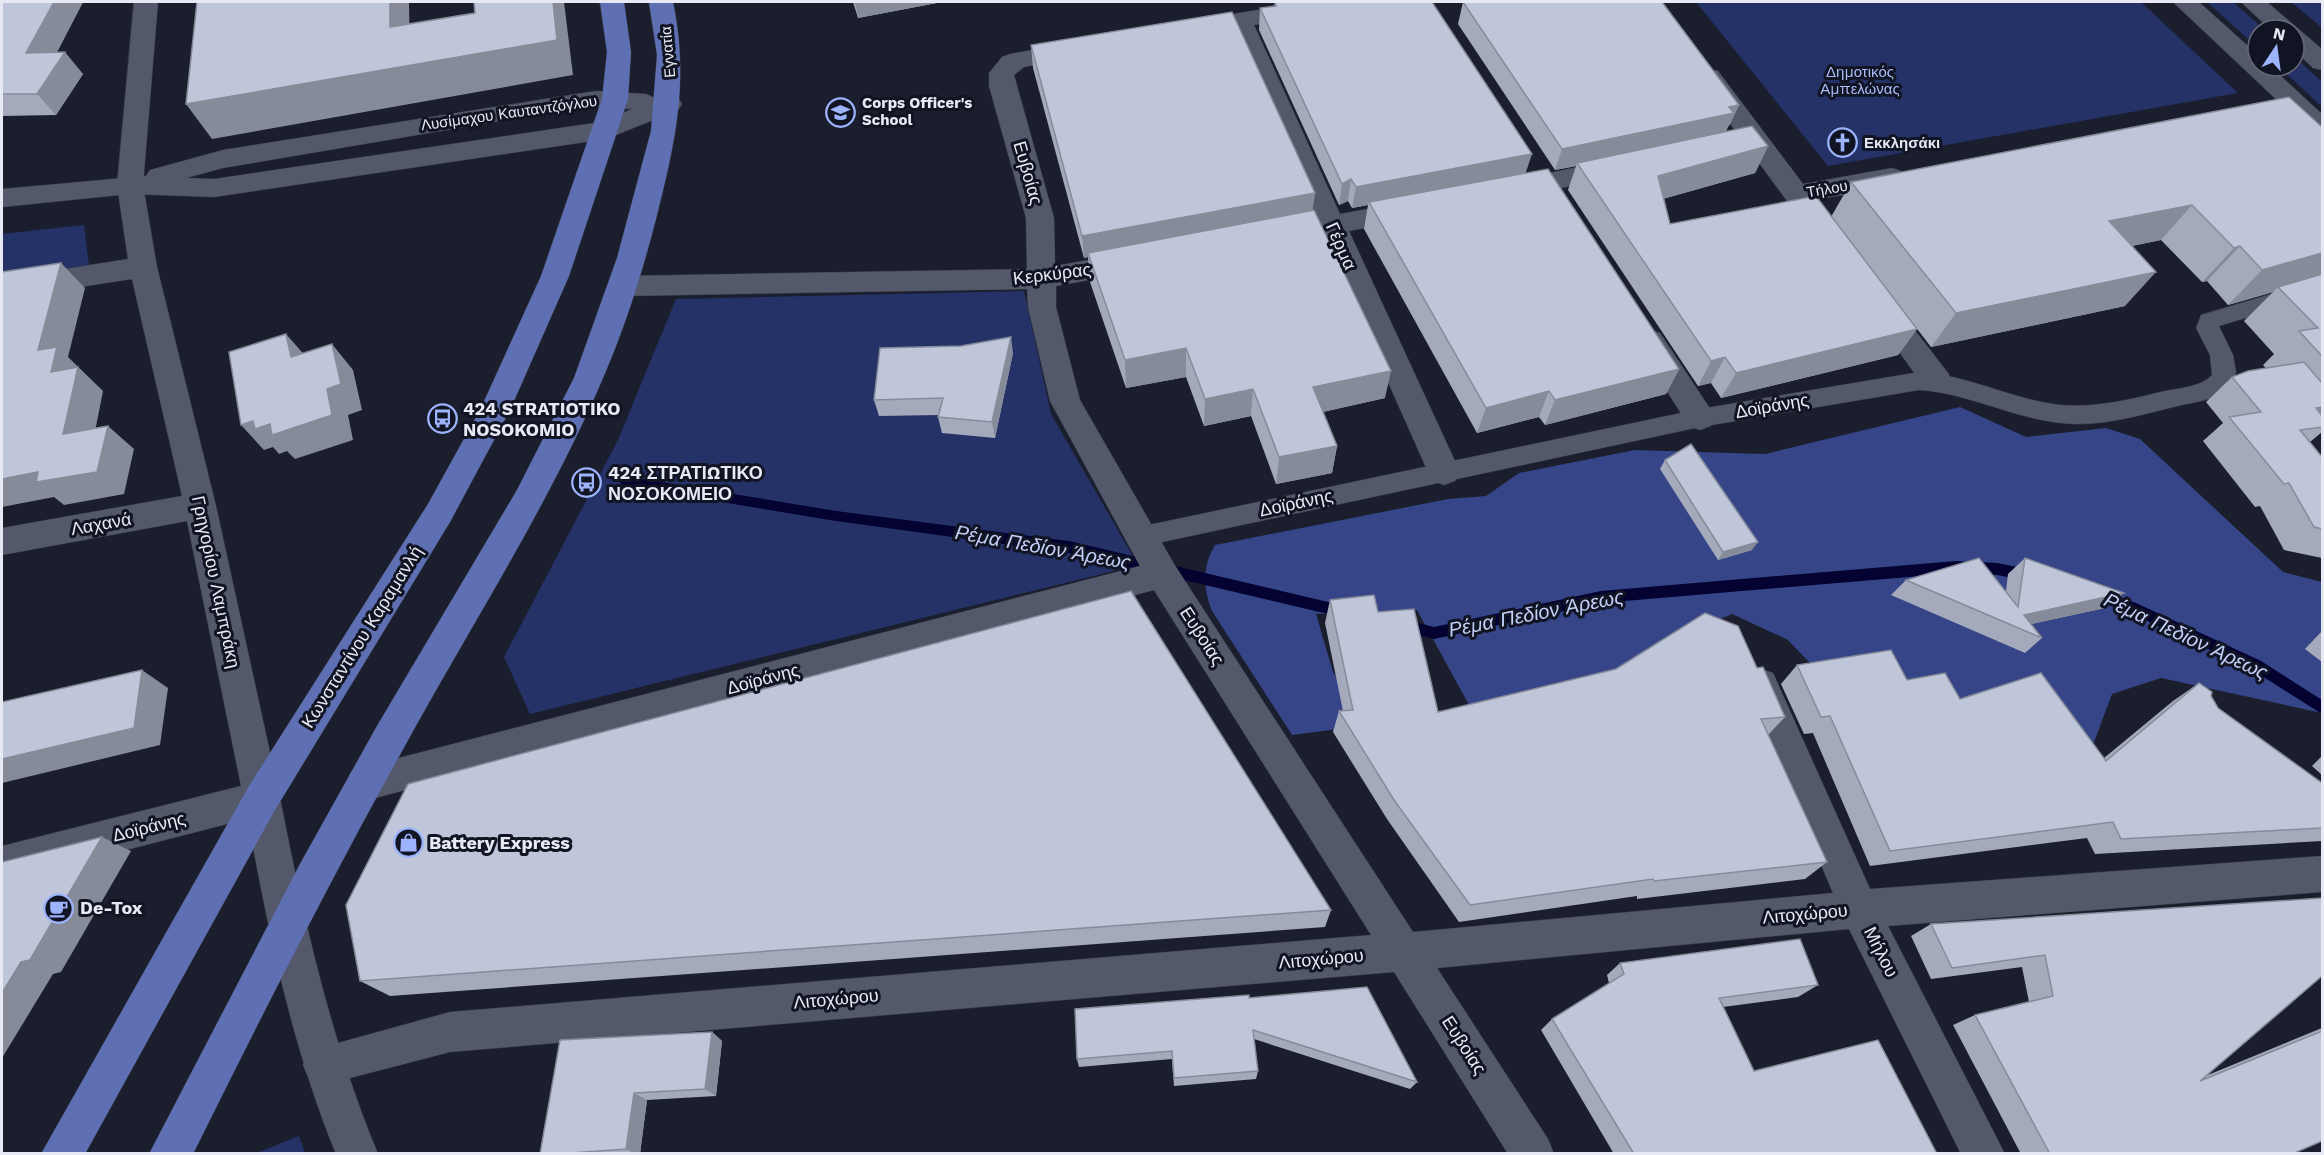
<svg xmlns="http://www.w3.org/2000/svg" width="2324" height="1155" font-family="'Work Sans',sans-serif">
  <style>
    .green { fill: #253268 }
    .forest { fill: #354587 }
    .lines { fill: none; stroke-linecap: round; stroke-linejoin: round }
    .stream { fill: #030230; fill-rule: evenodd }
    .lane-casing { stroke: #373a46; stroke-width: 1 }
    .street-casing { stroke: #373a46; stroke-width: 1 }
    .secondary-casing { stroke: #373a46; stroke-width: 1 }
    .primary-casing { stroke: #373a46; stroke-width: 1 }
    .lane { fill: #53596a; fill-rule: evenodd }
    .street { fill: #53596a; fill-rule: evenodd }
    .secondary { fill: #53596a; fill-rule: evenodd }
    .primary { fill: #5e70b3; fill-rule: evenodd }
    .wall { fill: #a4aabb }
    .shaded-wall { fill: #868b99 }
    .building { fill: #bfc6da; stroke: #868b99; stroke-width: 1.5 }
    .labels { text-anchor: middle; stroke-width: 6; stroke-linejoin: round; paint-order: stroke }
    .far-street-label { font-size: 15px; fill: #e7eaf5; stroke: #111523 }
    .far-park-label { font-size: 15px; fill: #aabcf7; stroke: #111523 }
    .far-poi-label { font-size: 15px; font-weight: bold; fill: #e7eaf5; stroke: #111523; text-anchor: start }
    .street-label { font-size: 18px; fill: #e7eaf5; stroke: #111523 }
    .poi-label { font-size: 18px; font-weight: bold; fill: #e7eaf5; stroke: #111523; text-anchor: start }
    .water-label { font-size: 20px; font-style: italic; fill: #c2cff6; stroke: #111523 }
  </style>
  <rect width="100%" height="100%" fill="#1a1e2d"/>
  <g class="green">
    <polygon points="1696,2 2141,2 2238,93 1828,166"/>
    <polygon points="2207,2 2233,2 2265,30 2258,30 2258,48"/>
    <polygon points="2291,2 2322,2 2322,28"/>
    <polygon points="2294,56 2322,82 2322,107 2278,66 2294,66"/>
    <polygon points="84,225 89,265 2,280 2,234"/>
    <polygon points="1024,291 1051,414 1138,565 530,714 504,657 618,440 676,299"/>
    <polygon points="299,1136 305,1153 257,1153"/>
  </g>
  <path class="forest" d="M1960 407 2026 437 2106 428 2140 439 2283 572 2322 582V713L2161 678 2112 694 2093 745 1922 686 1867 662H1809L1788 640 1732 614 1697 629 1600 682 1474 714 1417 610 1316 614 1333 672 1369 725 1292 735 1212 611C1203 589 1202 566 1215 545L1448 499 1486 496 1519 473 1635 450 1765 454Z"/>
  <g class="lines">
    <g class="stream">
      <polygon points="624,476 836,511 1069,541 1345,606 1350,608 1352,612 1350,616 1345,618 1069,553 836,521 624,486 618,481"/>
      <polygon points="1956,561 1997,563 2027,569 2032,571 2034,575 2032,579 2027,581 1997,575 1956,573 1601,603 1434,639 1397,629 1395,625 1397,621 1402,619 1434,627 1601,591"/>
      <polygon points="2097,589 2136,603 2261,661 2322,700 2322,714 2251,669 2126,611 2092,599 2090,595 2092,591"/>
    </g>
    <defs>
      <path id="lane" d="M2322 279V295L2219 326 2233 355 2236 372C2229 398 2206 400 2182 405 2143 414 2101 428 2061 423 2012 418 1968 393 1919 390L1700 427 1139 547 1130 544 1126 537 1130 530 1139 527 1700 409 1919 372C1969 375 2013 400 2061 405 2096 408 2132 399 2165 391 2180 388 2201 387 2212 375L2210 355 2196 328 2201 315Z"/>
      <g id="street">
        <polygon points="134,2 158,2 143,185 157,267 216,506 280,798 275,810 262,815 2,882 2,846 241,786 187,521 2,555 2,528 182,496 132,279 2,299 2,279 128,259 117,185"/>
        <polygon points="1305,2 1355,2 1351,7 1343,9 1254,25 1340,214 1411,201 1421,203 1425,210 1421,217 1411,219 1349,231 1460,472 1455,481 1444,485 1433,481 1428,472 1323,236 1279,245 1269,242 1265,235 1269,228 1315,218 1231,29 1192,37 1183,34 1180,29 1183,24 1192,21"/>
        <polygon points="1076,42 1085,45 1088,50 1085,55 1024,67 1014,75 1054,218 1055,266 1133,252 1143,255 1147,262 1143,269 1133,272 1056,286 1056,307 1080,400 1174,564 1413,932 1833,893 1744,684 1749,673 1761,669 1773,673 1870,889 2322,856 2322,892 1888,926 2005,1154 1961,1154 1849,929 1437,968 1548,1139 1554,1154 1508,1154 1394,972 450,1052 323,1085 309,1079 303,1065 309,1051 450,1012 1371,935 1154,590 364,801 351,796 346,784 351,772 364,767 1140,566 1050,401 1028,307 1027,289 624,296 614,293 610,286 614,279 624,276 1027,269 1026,218 989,86 989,73 1002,57 1010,54"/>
        <polygon points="1709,69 1718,71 1803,184 1892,168 1901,171 1905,177 1901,183 1892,186 1815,200 1841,235 1837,242 1827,245 1817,242 1696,77 1700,71"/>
        <polygon points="1616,159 1625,162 1629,168 1625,174 1511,199 1502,197 1498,190 1502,183 1511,181"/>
        <polygon points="1880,294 1890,298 1948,373 1952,381 1948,389 1937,392 1926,389 1870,312 1866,305 1870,298"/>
        <polygon points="1650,330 1660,333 1711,410 1715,418 1711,426 1700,430 1689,426 1640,349 1635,341 1640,333"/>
      </g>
      <g id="secondary">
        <polygon points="2173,2 2199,2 2258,55 2258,66 2270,66 2322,114 2322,136 2313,134"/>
        <polygon points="2241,2 2267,2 2322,49 2322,70 2313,68 2294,50 2294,30 2271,30"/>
        <path d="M596 91 646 94 657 99 669 96 678 98 682 104 678 110 606 139 214 197 130 194 2 207V189L146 176 150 170 223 150ZM596 107 632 109 601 122 214 179 186 178 223 168 558 111Z"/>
        <path d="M262 781 275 786 280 798C304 920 330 1038 378 1154H336C289 1039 266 919 244 798L249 786Z"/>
      </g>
      <g id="primary">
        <polygon points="600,2 624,2 631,52 628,99 569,276 510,410 450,522 275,810 85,1154 41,1154 249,786 428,504 481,408 541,276 602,99 607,52"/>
        <path d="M649 2H673C689 79 676 140 657 215 643 270 626 325 603 378 547 509 469 628 401 753 328 884 260 1019 193 1154H149L300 864 377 726 517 490 574 378 617 258 651 131 657 55Z"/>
      </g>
    </defs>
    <use href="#lane" class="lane-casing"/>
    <use href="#street" class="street-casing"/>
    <use href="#secondary" class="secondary-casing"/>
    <use href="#primary" class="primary-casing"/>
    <use href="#lane" class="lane"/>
    <use href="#street" class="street"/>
    <use href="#secondary" class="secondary"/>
    <use href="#primary" class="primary"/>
  </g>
  <g class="wall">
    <polygon points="2,2 83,2 57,52 83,74 56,115 2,116"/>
    <polygon points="853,2 942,2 858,18"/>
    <polygon points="1275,2 1526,173 1679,369 1666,394 1545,425 1539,417 1477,433 1364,229 1368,205 1352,208 1348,201 1339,205 1259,30 1260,8 1274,6"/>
    <polygon points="1463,2 1739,105 1729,126 1728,126 1726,132 1768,146 1755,173 1663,199 1670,224 1831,217 1851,182 2322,127 2322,432 2310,442 2322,457 2322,558 2284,550 2260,506 2255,507 2203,441 2223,423 2206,402 2232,377 2266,368 2263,365 2274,354 2244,321 2273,292 2228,305 2207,281 2202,282 2161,240 2132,246 2125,306 1931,347 1875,274 1917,329 1898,355 1721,398 1711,383 1698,386 1568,190 1576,166 1555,170 1458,24"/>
    <polygon points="1031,45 1315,193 1312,210 1385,398 1323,412 1337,446 1332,473 1276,484 1251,416 1204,426 1186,377 1126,388 1090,282 1088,257 1084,258 1033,68"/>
    <polygon points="1013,353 995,438 942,433 938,417 939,415 879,416 874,400"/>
    <polygon points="1665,460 1752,550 1718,560 1660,469"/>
    <polygon points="2025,558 2124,593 2105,608 2031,624 2042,638 2025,653 1891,595 1906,580 2006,591 2008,574"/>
    <polygon points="1330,600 1378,612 1438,712 1757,668 1785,717 1768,735 1827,862 1805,879 1637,899 1637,896 1459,922 1387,819 1333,732 1339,711 1343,711 1325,623"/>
    <polygon points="2322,631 2322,662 2305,649"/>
    <polygon points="1797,665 1907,680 1960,699 2104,758 2173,701 2199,683 2211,696 2218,708 2322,783 2322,841 2095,854 2087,838 1870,866 1813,733 1804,734 1781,684"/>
    <polygon points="2322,756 2322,775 2312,766"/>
    <polygon points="2322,898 2208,1075 2322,1028 2322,1141 2292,1154 2021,1154 1953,1025 1975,1015 2029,1002 2022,967 1931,979 1911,936 1931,924"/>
    <polygon points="1331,910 1325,927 826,964 390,996 360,981"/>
    <polygon points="1620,963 1818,985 1798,997 1723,1007 1754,1071 1937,1154 1614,1154 1541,1030 1552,1019 1609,983 1607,975"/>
    <polygon points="1249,998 1417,1082 1410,1089 1254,1039 1258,1071 1256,1079 1174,1086 1172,1059 1079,1067 1077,1059"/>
    <polygon points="712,1032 722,1041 716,1096 647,1100 640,1154 540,1154"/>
  </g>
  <g class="shaded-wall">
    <polygon points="54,2 83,2 45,75 26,53"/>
    <polygon points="390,2 409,2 410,62 390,27"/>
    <polygon points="553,2 564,2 573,75 212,139 186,104"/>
    <polygon points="855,2 942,2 858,18"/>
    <polygon points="65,52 83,74 56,115 37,94"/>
    <polygon points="1739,105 1724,135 1577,163 1576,166 1555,170 1562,149"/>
    <polygon points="1768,146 1755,173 1647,203 1658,176"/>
    <polygon points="1532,154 1525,175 1369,202 1368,205 1352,208 1356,187"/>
    <polygon points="1351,179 1348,201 1339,205 1342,184"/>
    <polygon points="1315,193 1312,215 1088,253 1088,257 1084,258 1082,236"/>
    <polygon points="2192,205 2161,240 2080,256 2109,221"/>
    <polygon points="2240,246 2207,281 2202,282 2234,248"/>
    <polygon points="2322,253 2322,277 2278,287 2273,292 2228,305 2262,270"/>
    <polygon points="61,263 85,288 68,357 103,391 90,457 63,434 51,372 38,350"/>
    <polygon points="2156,272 2125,306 1931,347 1956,313"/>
    <polygon points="1917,329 1898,355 1721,398 1736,373"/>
    <polygon points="286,334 308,359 291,357"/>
    <polygon points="1011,337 1013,353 995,438 992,422"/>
    <polygon points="332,344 353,370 362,410 348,415 353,440 295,459 287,451 279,454 273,447 264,450 241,425 327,389"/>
    <polygon points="1186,348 1186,377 1126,388 1125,360"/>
    <polygon points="1725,357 1711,383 1698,386 1711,361"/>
    <polygon points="1679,369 1666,394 1545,425 1555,400"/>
    <polygon points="1391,371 1385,398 1309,415 1313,387"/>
    <polygon points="1253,389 1251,416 1204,426 1205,399"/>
    <polygon points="1549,391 1539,417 1477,433 1486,408"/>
    <polygon points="2322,407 2322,419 2316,408"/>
    <polygon points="108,426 134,449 124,494 64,505 54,497 2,507 2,479 38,472"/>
    <polygon points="1337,446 1332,473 1276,484 1279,457"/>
    <polygon points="1758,542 1752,550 1718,560 1723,552"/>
    <polygon points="2124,593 2105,608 2018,627 2024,615"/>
    <polygon points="142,670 168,688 160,745 2,783 2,759"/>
    <polygon points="102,837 131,851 61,972 53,974 2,1058 2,993"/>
    <polygon points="712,1032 722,1041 716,1096 705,1089"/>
    <polygon points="634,1093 647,1100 640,1154 636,1154 626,1149"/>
  </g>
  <g class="building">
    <polygon points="2,2 54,2 26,53 65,52 37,94 2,94"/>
    <polygon points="197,2 390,2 390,27 475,13 474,2 553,2 557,40 186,104"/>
    <polygon points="1275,2 1432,2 1532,154 1356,187 1351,179 1342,184 1260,8 1276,6"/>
    <polygon points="1463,2 1662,2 1739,105 1729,107 1734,113 1562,149"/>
    <polygon points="1232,12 1315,193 1082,236 1031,45"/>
    <polygon points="2289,97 2322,127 2322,253 2262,270 2240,246 2234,248 2192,205 2109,221 2156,272 1956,313 1851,182"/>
    <polygon points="1752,126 1768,146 1658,176 1670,224 1816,196 1917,329 1736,373 1725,357 1711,361 1577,163"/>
    <polygon points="1548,169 1679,369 1555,400 1549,391 1486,408 1369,202"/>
    <polygon points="1314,210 1391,371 1313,387 1337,446 1279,457 1253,389 1205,399 1186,348 1125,360 1088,253"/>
    <polygon points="61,263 38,350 57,347 51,372 78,367 63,434 108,426 97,472 36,482 38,472 2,479 2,272"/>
    <polygon points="2322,274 2322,356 2299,331 2318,328 2278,287"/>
    <polygon points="286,334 291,357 332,344 341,384 327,389 332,415 272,435 270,424 255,429 253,421 241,425 229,352"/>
    <polygon points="1011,337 992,422 938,417 943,398 874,400 880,348 961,346"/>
    <polygon points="2304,362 2322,383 2322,407 2316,408 2322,416 2322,427 2300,430 2322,457 2322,529 2314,527 2289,483 2284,484 2229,417 2261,412 2232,377 2248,371"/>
    <polygon points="1691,444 1758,542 1723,552 1665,460"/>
    <polygon points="1979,558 2018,607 2025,558 2124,593 2024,615 2042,638 1906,580"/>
    <polygon points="1131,591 1331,910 360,981 346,905 408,784"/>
    <polygon points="1374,595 1378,612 1414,609 1438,712 1616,669 1705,613 1738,626 1757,668 1763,667 1785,717 1761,719 1827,862 1654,881 1653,879 1470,905 1394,800 1339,711 1353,710 1330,600"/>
    <polygon points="1891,650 1907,680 1945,673 1960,699 2041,673 2106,761 2199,683 2212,692 2211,696 2218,708 2322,783 2322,828 2121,839 2113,822 1890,851 1830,716 1821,717 1797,665"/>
    <polygon points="142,670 134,728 2,759 2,702"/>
    <polygon points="102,837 30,960 21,962 2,993 2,862"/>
    <polygon points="2322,898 2322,976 2200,1081 2322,1031 2322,1141 2292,1154 2050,1154 1975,1015 2053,996 2045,955 1952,968 1931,924"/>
    <polygon points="1800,939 1818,985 1719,998 1754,1071 1878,1040 1937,1154 1851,1154 1851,1153 1849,1154 1634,1154 1552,1019 1624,974 1620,963"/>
    <polygon points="1367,987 1417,1082 1253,1030 1258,1071 1174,1078 1172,1051 1077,1059 1075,1009 1249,995 1249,998"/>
    <polygon points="712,1032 705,1089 634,1093 626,1149 556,1154 540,1154 560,1040"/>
  </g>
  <defs>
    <symbol id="university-ring" viewBox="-11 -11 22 22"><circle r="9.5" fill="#111523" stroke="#9db4fd" stroke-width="1.5"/><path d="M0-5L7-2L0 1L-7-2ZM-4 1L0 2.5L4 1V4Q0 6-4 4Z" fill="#9db4fd"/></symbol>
    <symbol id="church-ring" viewBox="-11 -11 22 22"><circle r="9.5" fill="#111523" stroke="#9db4fd" stroke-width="1.5"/><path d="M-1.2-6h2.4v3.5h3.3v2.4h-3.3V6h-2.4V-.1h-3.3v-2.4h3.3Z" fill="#9db4fd"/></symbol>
    <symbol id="bus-ring" viewBox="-11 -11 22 22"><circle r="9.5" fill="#111523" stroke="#9db4fd" stroke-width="1.5"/><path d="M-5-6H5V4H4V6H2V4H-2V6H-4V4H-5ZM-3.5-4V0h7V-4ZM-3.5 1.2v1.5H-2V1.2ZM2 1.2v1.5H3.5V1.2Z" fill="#9db4fd"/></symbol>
    <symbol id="shop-ring" viewBox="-11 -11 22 22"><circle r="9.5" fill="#111523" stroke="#9db4fd" stroke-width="1.5"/><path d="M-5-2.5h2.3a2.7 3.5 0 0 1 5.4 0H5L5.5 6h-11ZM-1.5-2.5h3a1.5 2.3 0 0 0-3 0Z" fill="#9db4fd"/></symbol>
    <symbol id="cafe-ring" viewBox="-11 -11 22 22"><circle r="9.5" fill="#111523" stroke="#9db4fd" stroke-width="1.5"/><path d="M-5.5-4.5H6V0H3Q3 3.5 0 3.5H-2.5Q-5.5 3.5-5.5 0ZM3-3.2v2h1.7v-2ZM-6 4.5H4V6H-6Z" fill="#9db4fd"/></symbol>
  </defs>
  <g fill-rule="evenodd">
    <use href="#university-ring" x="824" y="96" width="33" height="33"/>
    <use href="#church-ring" x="1826" y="126" width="33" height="33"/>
    <use href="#bus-ring" x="426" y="402" width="33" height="33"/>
    <use href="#bus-ring" x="570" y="466" width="33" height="33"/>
    <use href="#shop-ring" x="392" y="826" width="33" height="33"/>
    <use href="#cafe-ring" x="42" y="892" width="33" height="33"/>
  </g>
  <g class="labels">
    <g class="far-street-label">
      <text transform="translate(668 52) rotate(-95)" y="5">Εγνατία</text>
      <text transform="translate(509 113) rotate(-8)" y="5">Λυσίμαχου Καυταντζόγλου</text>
      <text transform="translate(1827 189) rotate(-10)" y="5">Τήλου</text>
    </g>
    <g class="far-park-label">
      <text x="1860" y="77">Δημοτικός<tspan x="1860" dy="17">Αμπελώνας</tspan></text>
    </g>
    <g class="far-poi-label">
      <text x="862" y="108">Corps Officer's<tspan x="862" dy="17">School</tspan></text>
      <text x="1864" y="148">Εκκλησάκι</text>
    </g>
    <g class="street-label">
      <text transform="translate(1028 173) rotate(74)" y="6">Ευβοίας</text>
      <text transform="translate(1341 246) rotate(66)" y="6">Γέρμα</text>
      <text transform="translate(1052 274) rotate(-7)" y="6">Κερκύρας</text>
      <text transform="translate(1772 406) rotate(-10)" y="6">Δοϊράνης</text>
      <text transform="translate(1296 503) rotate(-12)" y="6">Δοϊράνης</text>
      <text transform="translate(101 524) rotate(-10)" y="6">Λαχανά</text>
      <text transform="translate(216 582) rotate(78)" y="6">Γρηγορίου Λαμπράκη</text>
      <text transform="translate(1202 636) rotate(57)" y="6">Ευβοίας</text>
      <text transform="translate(362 637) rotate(-58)" y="6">Κωνσταντίνου Καραμανλή</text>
      <text transform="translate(763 679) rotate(-15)" y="6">Δοϊράνης</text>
      <text transform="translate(149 827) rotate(-14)" y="6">Δοϊράνης</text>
      <text transform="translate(1805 914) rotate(-5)" y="6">Λιτοχώρου</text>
      <text transform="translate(1881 952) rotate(63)" y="6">Μήλου</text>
      <text transform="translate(1321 959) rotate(-5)" y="6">Λιτοχώρου</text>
      <text transform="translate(836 999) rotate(-5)" y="6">Λιτοχώρου</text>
      <text transform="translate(1464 1045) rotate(57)" y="6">Ευβοίας</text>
    </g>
    <g class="poi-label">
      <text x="463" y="415">424 STRATIOTIKO<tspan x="463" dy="21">NOSOKOMIO</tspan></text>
      <text x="608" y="479">424 ΣΤΡΑΤΙΩΤΙΚΟ<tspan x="608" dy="21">ΝΟΣΟΚΟΜΕΙΟ</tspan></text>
      <text x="429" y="849">Battery Express</text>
      <text x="80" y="914">De-Tox</text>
    </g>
    <g class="water-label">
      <text transform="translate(1043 547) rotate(10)" y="7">Ρέμα Πεδίον Άρεως</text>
      <text transform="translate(1536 613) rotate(-11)" y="7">Ρέμα Πεδίον Άρεως</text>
      <text transform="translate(2186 636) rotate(25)" y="7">Ρέμα Πεδίον Άρεως</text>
    </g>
  </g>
  <rect width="2324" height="1155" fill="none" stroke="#e7eaf5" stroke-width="6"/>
  <g transform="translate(2276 48) rotate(13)"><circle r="28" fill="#111523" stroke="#676a77" stroke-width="1.5"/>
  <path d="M0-4.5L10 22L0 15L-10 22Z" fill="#9db4fd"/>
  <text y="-9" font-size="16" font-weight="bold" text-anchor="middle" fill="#e7eaf5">N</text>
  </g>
</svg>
